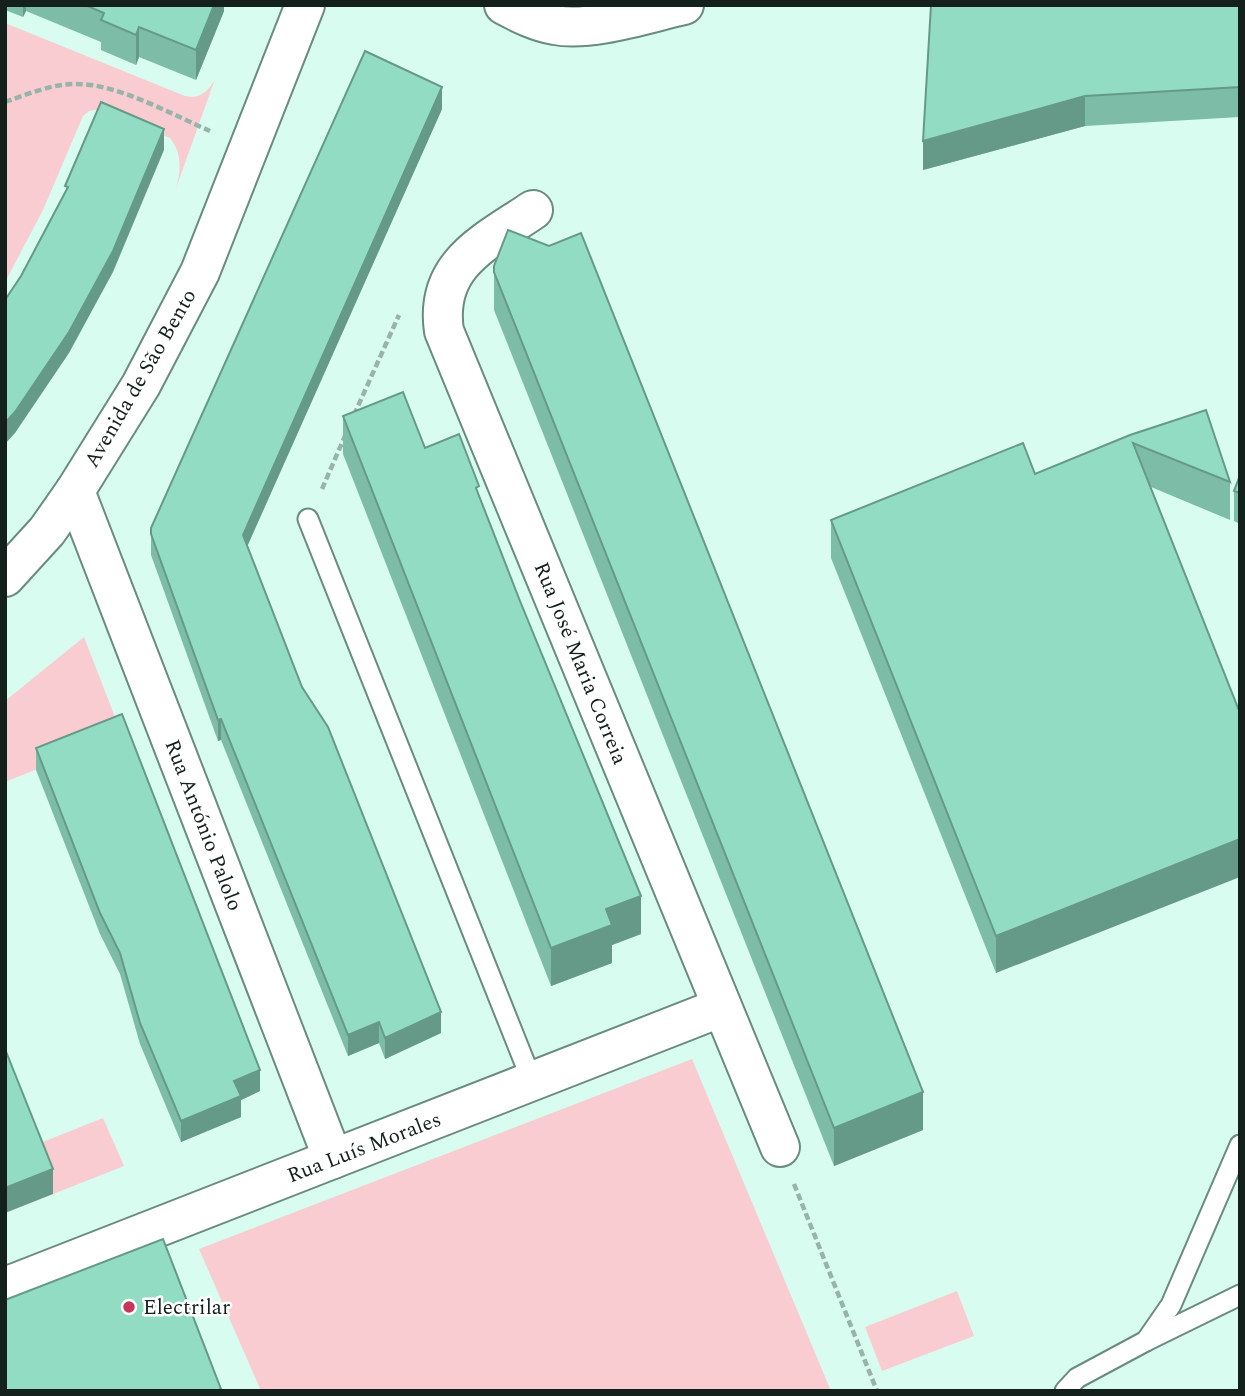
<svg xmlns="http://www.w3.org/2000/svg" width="1245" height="1396" font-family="Spectral,serif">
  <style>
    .green { fill: #f9ccd1 }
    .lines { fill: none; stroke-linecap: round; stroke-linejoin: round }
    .service-casing { stroke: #6a8b80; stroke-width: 23 }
    .minor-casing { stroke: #6a8b80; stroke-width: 42 }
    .path { stroke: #97b3aa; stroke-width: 4.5; stroke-dasharray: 7 3.5; stroke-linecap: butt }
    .service { stroke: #fff; stroke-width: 19 }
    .minor { stroke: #fff; stroke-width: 38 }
    .wall { fill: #7dbda8 }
    .shaded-wall { fill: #669a88 }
    .building { fill: #91dcc3; stroke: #669a88; stroke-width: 2 }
    .poi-dot { fill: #c63759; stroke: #fff; stroke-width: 2.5 }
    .labels { text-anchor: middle; stroke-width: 5; stroke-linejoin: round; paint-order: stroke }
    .street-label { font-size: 21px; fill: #13201c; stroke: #fff }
    .poi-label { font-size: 21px; fill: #13201c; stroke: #fff; text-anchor: start }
  </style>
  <rect width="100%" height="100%" fill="#d9fcf0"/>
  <g class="green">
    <path d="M5 23 185 96C200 99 208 92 215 79L175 191C181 173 183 154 170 138L101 109 89 111 83 116 43 210 5 282Z"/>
    <polygon points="84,637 122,735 5,782 5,701"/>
    <polygon points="692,1059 831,1391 261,1391 199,1249"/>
    <polygon points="103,1118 124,1166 5,1213 5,1157"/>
    <polygon points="957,1291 974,1336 882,1371 865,1327"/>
  </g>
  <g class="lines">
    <defs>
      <g id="service">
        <polyline points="308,519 532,1081"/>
        <polyline points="1146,1341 1171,1305 1240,1145"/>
        <polyline points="1065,1391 1077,1378 1146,1341 1240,1295"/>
      </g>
      <g id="minor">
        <path d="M504 5C521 14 537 22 555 25 591 32 648 13 684 5"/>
        <path d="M533 210C486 242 434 264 444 331L780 1147"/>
        <polyline points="75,491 333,1159"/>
        <polyline points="5,577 47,531 75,491 141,385 200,272 305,5"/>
        <polyline points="5,1287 722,1007"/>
      </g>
    </defs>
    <use href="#service" class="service-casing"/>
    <use href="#minor" class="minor-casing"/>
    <g class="path">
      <path d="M5 102C28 94 54 83 78 84 118 84 173 115 210 131"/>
      <polyline points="354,415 399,315"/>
      <polyline points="322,489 345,436"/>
      <polyline points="794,1184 877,1391"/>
    </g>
    <use href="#service" class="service"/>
    <use href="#minor" class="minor"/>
  </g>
  <g class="wall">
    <polygon points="5,5 224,5 224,11 196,80 139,57 136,65 101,50 101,42 26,11 23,17 5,10"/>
    <polygon points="1240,5 1240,117 1085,126 923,170"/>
    <polygon points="442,109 247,546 302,687 441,1033 385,1059 379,1043 348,1056 221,740 218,741 151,555 151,528"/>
    <polygon points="494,266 923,1130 834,1166 494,310"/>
    <polygon points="343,416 425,448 479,496 641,934 612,945 612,963 551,986 343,454"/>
    <polygon points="1130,435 1230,482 1230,520 1151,487 996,973 831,558 831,520 1035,474"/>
    <polygon points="1240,475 1240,524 1234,521 1234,491"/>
    <polygon points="36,748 260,1091 241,1100 241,1117 181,1142 140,1044 120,974 100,934 36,770"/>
  </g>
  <g class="shaded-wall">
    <polygon points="23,5 26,5 26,11 23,17"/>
    <polygon points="214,5 224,5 224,11 196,80 196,50"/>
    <polygon points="139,27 139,57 136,65 136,35"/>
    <polygon points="442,87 442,109 243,556 243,535"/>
    <polygon points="1085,96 1085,126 923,170 923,141"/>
    <polygon points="164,129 164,150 113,272 69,353 15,433 5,444 5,423"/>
    <polygon points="221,719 221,740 218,741 218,720"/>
    <polygon points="1240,839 1240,877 996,973 996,936"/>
    <polygon points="641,896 641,934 612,945 612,963 551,986 551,948 606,909"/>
    <polygon points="441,1012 441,1033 385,1059 385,1038"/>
    <polygon points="379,1022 379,1043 348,1056 348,1035"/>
    <polygon points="260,1070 260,1091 241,1100 241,1117 181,1142 181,1121 234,1081"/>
    <polygon points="923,1092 923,1130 834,1166 834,1128"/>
    <polygon points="53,1169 53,1194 5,1213 5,1188"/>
  </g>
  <g class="building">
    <polygon points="85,5 214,5 196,50 139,27 136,35 101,20 104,13"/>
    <polygon points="931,5 1240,5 1240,87 1085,96 923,141"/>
    <polygon points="365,51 442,87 243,535 302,687 328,727 441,1012 385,1038 379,1022 348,1035 221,719 218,720 151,534 151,528"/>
    <polygon points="101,102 164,129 113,251 69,332 15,412 5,423 5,300 21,276 68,187 65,186"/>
    <polygon points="508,230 549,246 581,233 923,1092 834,1128 494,272 494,266"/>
    <polygon points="403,392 425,448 459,434 479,486 476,488 520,601 641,896 606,909 612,925 551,948 343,416"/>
    <polygon points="1206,410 1230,482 1133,443 1240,713 1240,839 996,936 831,520 1023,443 1035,474 1130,435"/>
    <polygon points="1240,475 1240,493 1234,491"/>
    <polygon points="122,714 260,1070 234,1081 241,1096 181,1121 140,1023 120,953 100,913 36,748"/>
    <polygon points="5,1049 53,1169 5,1188"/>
    <polygon points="163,1239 221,1389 217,1391 5,1391 5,1300"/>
  </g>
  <circle class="poi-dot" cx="129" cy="1307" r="7"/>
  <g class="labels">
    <g class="street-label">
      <text transform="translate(140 378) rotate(-60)" y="7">Avenida de São Bento</text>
      <text transform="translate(581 663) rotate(68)" y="7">Rua José Maria Correia</text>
      <text transform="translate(204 825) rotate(69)" y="7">Rua António Palolo</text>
      <text transform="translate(364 1147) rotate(-21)" y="7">Rua Luís Morales</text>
    </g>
    <g class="poi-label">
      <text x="143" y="1314">Electrilar</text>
    </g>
  </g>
  <rect width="1245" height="1396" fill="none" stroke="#13201c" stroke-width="14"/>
</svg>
